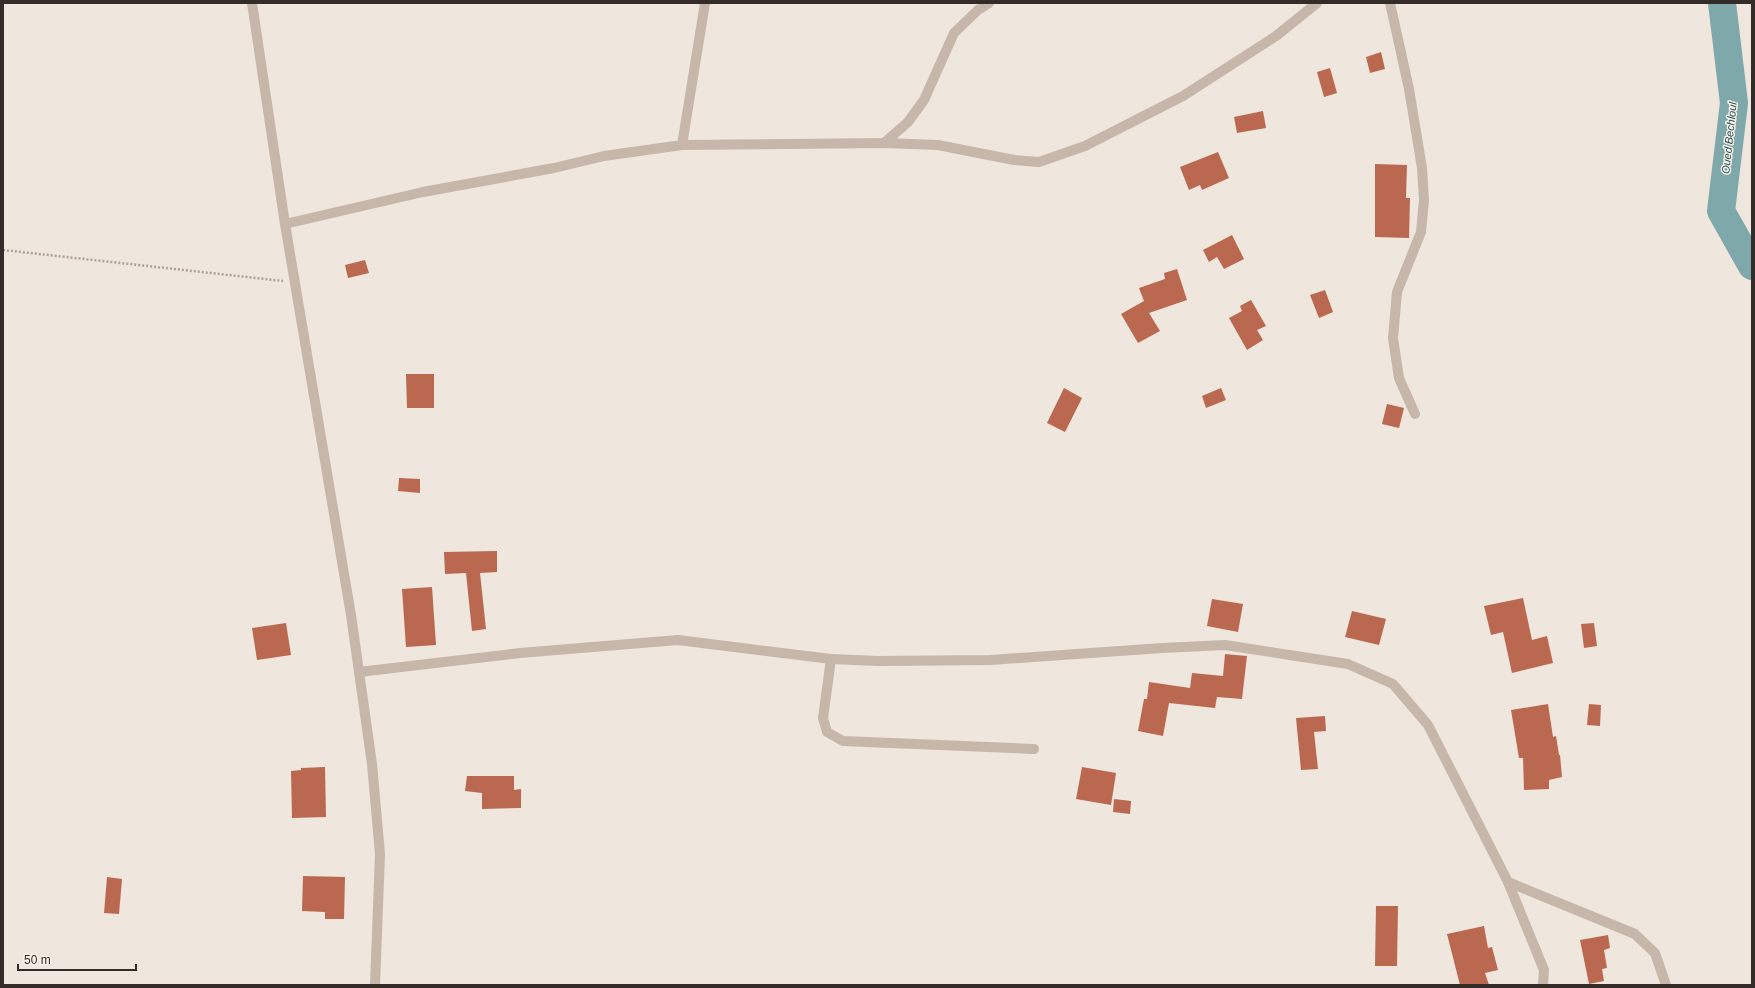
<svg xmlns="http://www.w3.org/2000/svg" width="1755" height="988" font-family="Helvetica,sans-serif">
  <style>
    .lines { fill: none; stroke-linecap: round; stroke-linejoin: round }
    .river { stroke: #7ea8aa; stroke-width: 28 }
    .building { fill: #ba6950 }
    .path { stroke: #b2a194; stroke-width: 2.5; stroke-dasharray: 2 2; stroke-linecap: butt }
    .minor { stroke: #c6b7aa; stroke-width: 10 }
    .tertiary { stroke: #c6b7aa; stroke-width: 10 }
    .labels { text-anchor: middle; stroke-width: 3; stroke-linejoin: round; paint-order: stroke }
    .water-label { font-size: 11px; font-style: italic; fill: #224f52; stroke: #f8f1e8 }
  </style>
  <rect width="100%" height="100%" fill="#efe6dd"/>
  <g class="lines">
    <polyline class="river" points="1722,3 1734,103 1721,211 1752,266"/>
  </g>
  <g class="building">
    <polygon points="1381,52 1385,69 1370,73 1366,57"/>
    <polygon points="1330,68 1337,93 1324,97 1317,72"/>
    <polygon points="1263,111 1266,128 1237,133 1234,117"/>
    <polygon points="1218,152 1229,178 1202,190 1200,185 1189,190 1180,167"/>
    <polygon points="1375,164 1407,165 1406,198 1410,198 1409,238 1375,237"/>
    <polygon points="1232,235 1244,259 1224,269 1217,257 1209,262 1203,250"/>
    <polygon points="365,260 369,273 348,278 345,265"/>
    <polygon points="1177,269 1187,300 1149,313 1160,331 1138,343 1121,314 1144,301 1139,288 1165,279 1164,273"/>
    <polygon points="1325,290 1333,312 1319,318 1310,295"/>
    <polygon points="1251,300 1266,326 1257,330 1263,340 1247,350 1229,318 1242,311 1240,306"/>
    <polygon points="406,374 434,374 434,408 407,408"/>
    <polygon points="1064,388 1082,398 1065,432 1047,423"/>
    <polygon points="1221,388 1226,400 1206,408 1202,396"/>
    <polygon points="1387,404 1404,408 1399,428 1382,424"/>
    <polygon points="399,478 420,479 420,493 398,491"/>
    <polygon points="497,551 497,572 480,573 486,629 472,631 466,573 445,574 444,552"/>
    <polygon points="432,587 436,645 406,647 402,589"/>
    <polygon points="1523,598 1532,640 1547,636 1553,663 1512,673 1503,632 1491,635 1484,606"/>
    <polygon points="1212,599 1243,604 1238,632 1207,626"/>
    <polygon points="1352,611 1386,619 1379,645 1345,637"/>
    <polygon points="286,623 291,655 257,660 252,628"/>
    <polygon points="1594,623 1597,646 1584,648 1581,624"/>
    <polygon points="1225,654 1247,656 1242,699 1217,697 1215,708 1169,703 1163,736 1138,731 1144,699 1147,699 1149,682 1190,688 1192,673 1223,676"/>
    <polygon points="1548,704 1553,737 1556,736 1559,755 1560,755 1562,777 1549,780 1549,789 1524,790 1523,758 1519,758 1511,710"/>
    <polygon points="1589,704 1601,705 1600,726 1587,725"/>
    <polygon points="1325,716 1326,731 1314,732 1318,769 1301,770 1296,718"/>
    <polygon points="325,767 326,817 292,818 291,771 301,770 301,768"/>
    <polygon points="1082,767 1116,773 1111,805 1076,799"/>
    <polygon points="467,776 514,776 514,790 521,789 521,808 482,809 482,793 465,791"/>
    <polygon points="1114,799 1131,801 1130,814 1113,812"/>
    <polygon points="303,876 345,877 344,919 325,919 325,912 302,911"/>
    <polygon points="107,877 122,879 119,914 104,913"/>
    <polygon points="1376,906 1398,906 1397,966 1375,966"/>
    <polygon points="1484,926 1488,948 1492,947 1498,970 1485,973 1489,985 1460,985 1447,934"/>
    <polygon points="1608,935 1610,948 1604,950 1607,968 1602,969 1604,981 1589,984 1580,940"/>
  </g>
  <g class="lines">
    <polyline class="path" points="3,250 283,281"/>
    <g class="minor">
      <polyline points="1390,3 1409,89 1422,168 1424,200 1421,232 1397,292 1393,338 1399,378 1415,414"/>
      <polyline points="884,143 908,122 924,100 954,33 978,10 989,3"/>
      <polyline points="682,145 705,3"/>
      <polyline points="285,224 423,192 554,168 604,156 682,145 884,143 938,145 1014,160 1039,162 1085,146 1183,96 1276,36 1317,3"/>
      <polyline points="831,659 823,718 827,732 843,741 1034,749"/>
      <polyline points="359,672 520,653 678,640 831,659 878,661 991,660 1162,648 1225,645 1348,664 1393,684 1428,725 1508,882 1635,934 1655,953 1666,985"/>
      <polyline points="1508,882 1544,970 1543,985"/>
    </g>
    <polyline class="tertiary" points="252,3 285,224 351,615 372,764 380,854 375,985"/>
  </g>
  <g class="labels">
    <g class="water-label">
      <text transform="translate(1729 138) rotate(-84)" y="4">Oued Bechloul</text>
    </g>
  </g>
  <rect width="1755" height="988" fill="none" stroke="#342c29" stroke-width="8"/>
  <path d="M18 964v6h118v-6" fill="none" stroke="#342c29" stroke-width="2"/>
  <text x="24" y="964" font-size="12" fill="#342c29" stroke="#f8f1e8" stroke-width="3" paint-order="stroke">50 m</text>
</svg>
